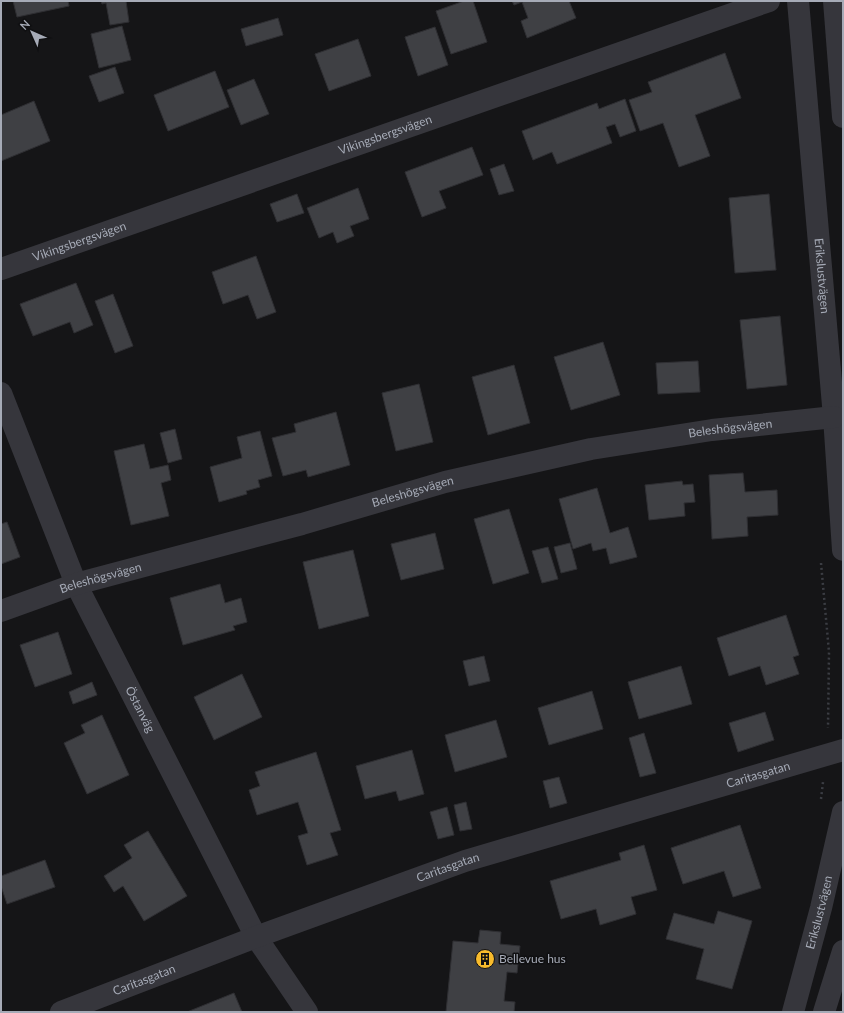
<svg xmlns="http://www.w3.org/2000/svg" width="844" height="1013" font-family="Lato,sans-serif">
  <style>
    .building { fill: #3f4044; stroke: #2f2f33 }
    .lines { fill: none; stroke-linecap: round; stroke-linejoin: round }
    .path { stroke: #3b3d43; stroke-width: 2.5; stroke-dasharray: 2 3; stroke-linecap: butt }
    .minor { stroke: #36363c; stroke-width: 22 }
    .labels { text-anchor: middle; stroke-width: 3; stroke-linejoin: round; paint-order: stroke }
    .street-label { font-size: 12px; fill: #a6abb7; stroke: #101012 }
    .poi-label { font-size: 12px; fill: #a6abb7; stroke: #101012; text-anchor: start }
  </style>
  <rect width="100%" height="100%" fill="#151517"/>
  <g class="building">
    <polygon points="13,1 68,1 69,6 17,17"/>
    <polygon points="101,1 126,1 129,22 110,25 106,3 102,4"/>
    <polygon points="464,1 473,1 487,42 451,54 436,11"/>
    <polygon points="512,1 569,1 576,18 527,38 521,21 528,18 522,2 514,5"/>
    <polygon points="278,18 283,35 246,46 241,29"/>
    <polygon points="122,26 131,60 99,68 91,34"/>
    <polygon points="435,27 448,65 418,76 405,37"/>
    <polygon points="358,39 371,76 329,91 315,54"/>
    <polygon points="725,53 741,98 695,115 710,156 679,167 663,123 640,131 629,100 652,92 648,82"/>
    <polygon points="115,67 124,93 99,102 89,76"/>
    <polygon points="215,71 229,107 168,131 154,95"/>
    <polygon points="254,79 269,114 241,125 227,90"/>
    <polygon points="625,99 636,131 620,137 615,124 606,127 612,143 557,164 552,152 533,160 522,131 597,103 599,109"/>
    <polygon points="34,101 50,141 1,161 1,115"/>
    <polygon points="472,147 483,175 439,191 446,208 422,217 405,172"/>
    <polygon points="504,164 514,191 499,195 490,169"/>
    <polygon points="358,188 369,219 350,226 354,236 337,243 333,232 319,238 307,208"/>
    <polygon points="297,194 304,213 277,222 270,204"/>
    <polygon points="769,194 776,270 735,273 729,198"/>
    <polygon points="256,256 276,312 257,319 248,295 223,304 212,272"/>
    <polygon points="76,283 93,325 74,333 70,322 33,336 20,304"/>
    <polygon points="113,294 133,346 115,353 95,301"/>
    <polygon points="780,316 787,385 747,389 740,320"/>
    <polygon points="603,342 620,395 571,410 554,357"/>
    <polygon points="698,361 700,392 658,394 656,363"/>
    <polygon points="514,365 530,423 488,435 472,377"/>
    <polygon points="419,384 433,442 396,451 382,393"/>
    <polygon points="336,412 350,465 308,477 306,470 283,476 272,438 296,432 294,424"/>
    <polygon points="175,429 182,459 168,463 160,433"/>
    <polygon points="260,431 272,476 258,480 260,487 246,491 247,494 219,502 210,467 242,458 237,437"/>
    <polygon points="144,444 150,469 168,465 171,480 161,483 169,516 131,525 114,451"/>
    <polygon points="743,473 745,492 777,490 778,515 747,517 748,536 712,539 709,475"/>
    <polygon points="682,481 683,485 693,484 695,502 684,503 685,516 649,520 645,485"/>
    <polygon points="597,488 610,533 628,527 637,557 610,564 606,548 593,551 591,543 573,549 559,499"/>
    <polygon points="509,509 529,573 493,584 474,519"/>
    <polygon points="7,522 20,557 1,564 1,524"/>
    <polygon points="435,533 444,569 401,580 391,544"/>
    <polygon points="570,543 577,569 561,573 554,547"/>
    <polygon points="548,547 558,579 542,583 532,551"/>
    <polygon points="353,550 369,616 319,629 303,562"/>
    <polygon points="220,584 225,603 241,598 247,622 233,626 235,630 183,645 170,598"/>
    <polygon points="786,615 799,655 793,657 799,674 766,685 760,666 729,676 717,638"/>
    <polygon points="58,632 72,674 35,687 20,645"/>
    <polygon points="484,656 490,681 469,686 463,661"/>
    <polygon points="681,666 692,704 639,719 628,682"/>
    <polygon points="242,674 262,717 214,740 194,697"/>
    <polygon points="92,682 97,695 73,704 69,692"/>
    <polygon points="592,691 603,729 549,745 538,708"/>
    <polygon points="765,712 774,740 738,752 729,723"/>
    <polygon points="102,715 129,775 87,794 64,743 85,733 81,725"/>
    <polygon points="496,720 507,757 455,772 445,735"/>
    <polygon points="644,733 656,773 640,777 629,738"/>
    <polygon points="412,750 424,794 399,801 396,791 365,799 356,766"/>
    <polygon points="316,752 341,830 330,833 338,855 307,865 298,836 308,833 298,802 257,815 249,790 260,786 255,772"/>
    <polygon points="559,777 567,803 550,808 543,781"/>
    <polygon points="466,802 472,829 460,831 454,805"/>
    <polygon points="447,807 454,835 438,839 430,812"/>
    <polygon points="740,825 761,888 733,897 724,871 683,884 671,848"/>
    <polygon points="148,831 187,896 144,921 123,886 114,892 104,876 132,858 124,845"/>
    <polygon points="644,845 657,890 631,897 636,914 600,925 596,909 561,919 550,881 621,860 619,853"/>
    <polygon points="45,860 55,887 7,904 1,886 1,876"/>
    <polygon points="718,911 752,921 732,989 696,979 704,949 666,939 674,913 714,924"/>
    <polygon points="480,930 501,932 500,944 520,946 517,973 507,972 504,1001 515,1002 514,1012 446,1012 453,941 478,943"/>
    <polygon points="234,993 242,1012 187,1012"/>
  </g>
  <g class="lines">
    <g class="path">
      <polyline points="821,563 829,652 828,728"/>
      <polyline points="821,799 823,782"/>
    </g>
    <g class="minor">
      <path id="s1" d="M798 1 834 417 843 550"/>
      <polyline points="834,1 843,117"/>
      <path id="s2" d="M1 269 769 1"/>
      <path id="s3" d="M1 393 76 584 256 937 307 1012"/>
      <path id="s4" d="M1 611 76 584 302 524 445 482 591 449 712 430 834 417"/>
      <path id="s5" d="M61 1012 256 937 465 861 843 750"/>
      <path id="s6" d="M793 1012 821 908 843 812"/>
      <polyline points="824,1012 843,951"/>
    </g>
  </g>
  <defs>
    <symbol id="building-disc" viewBox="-11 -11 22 22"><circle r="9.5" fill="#f8bb2c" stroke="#101012"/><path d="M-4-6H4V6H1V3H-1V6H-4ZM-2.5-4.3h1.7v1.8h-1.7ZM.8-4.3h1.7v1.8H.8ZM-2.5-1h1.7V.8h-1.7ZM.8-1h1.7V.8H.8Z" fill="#111"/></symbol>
  </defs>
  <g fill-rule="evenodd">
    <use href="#building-disc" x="474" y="948" width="22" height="22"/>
  </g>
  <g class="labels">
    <g class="street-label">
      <text dy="4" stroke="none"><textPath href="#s2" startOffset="407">Vikingsbergsvägen</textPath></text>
      <text dy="4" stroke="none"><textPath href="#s2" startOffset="83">Vikingsbergsvägen</textPath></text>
      <text dy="4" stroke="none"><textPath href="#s1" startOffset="276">Erikslustvägen</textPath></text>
      <text dy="4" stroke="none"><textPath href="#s4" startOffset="753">Beleshögsvägen</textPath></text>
      <text dy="4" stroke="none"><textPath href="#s4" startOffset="429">Beleshögsvägen</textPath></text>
      <text dy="4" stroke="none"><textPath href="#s4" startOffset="105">Beleshögsvägen</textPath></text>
      <text dy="4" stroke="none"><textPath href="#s3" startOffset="346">Östanväg</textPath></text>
      <text dy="4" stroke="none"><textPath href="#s5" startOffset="737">Caritasgatan</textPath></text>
      <text dy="4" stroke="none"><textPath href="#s5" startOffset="413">Caritasgatan</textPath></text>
      <text dy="4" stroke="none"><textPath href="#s6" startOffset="103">Erikslustvägen</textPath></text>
      <text dy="4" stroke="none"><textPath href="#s5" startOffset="89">Caritasgatan</textPath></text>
    </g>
    <g class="poi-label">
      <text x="499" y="963">Bellevue hus</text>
    </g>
  </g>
  <rect width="844" height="1013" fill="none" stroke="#a6abb7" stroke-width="4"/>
  <g transform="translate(32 32) rotate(315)" stroke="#101012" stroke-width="3" paint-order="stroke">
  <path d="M0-3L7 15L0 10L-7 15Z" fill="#a6abb7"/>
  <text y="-6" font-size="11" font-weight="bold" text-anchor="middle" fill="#a6abb7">N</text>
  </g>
</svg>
